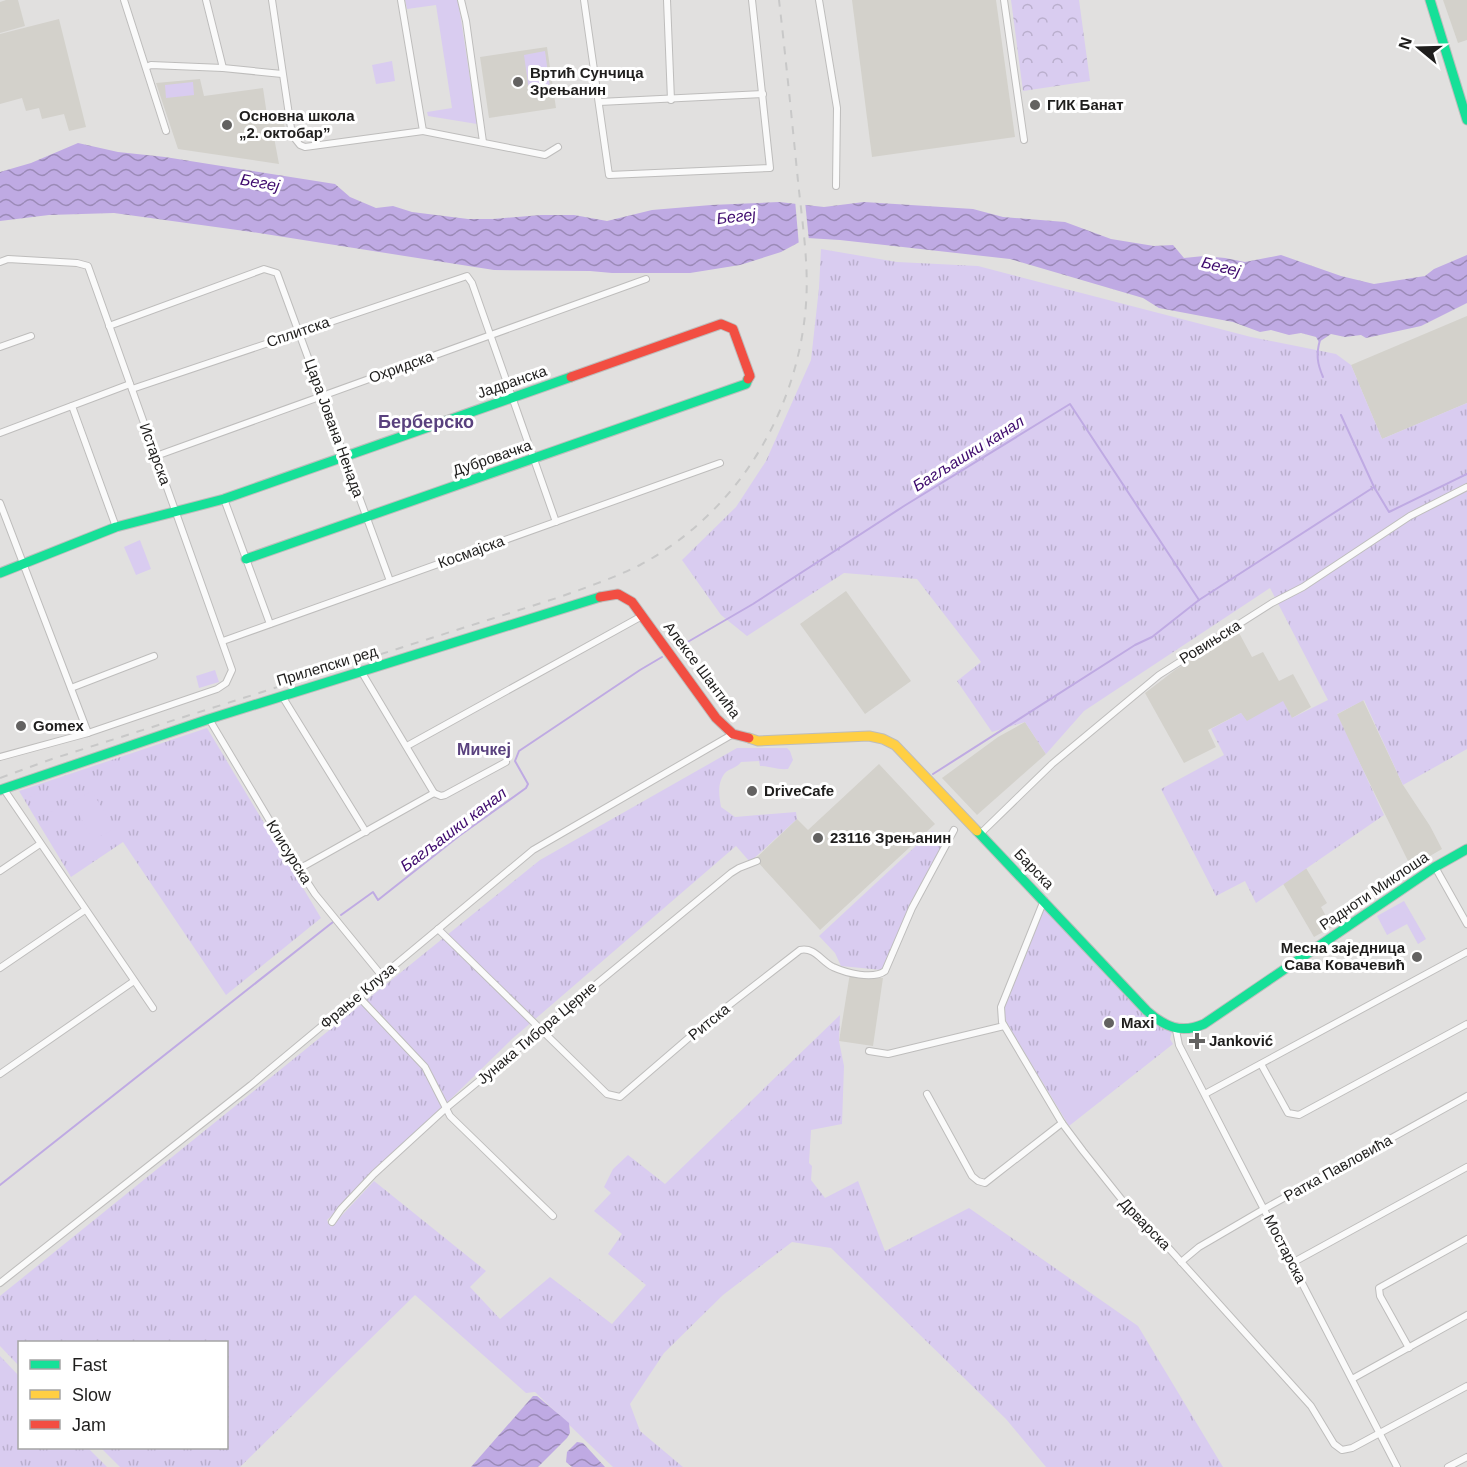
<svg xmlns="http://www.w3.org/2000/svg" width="1467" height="1467" font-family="Arial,sans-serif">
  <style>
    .built { fill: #d3d1cb }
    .grass { fill: url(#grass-tufts) }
    .forest { fill: url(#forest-crowns) }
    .park { fill: #d9ccf0 }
    .water { fill: url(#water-waves) }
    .pier { fill: #e1e0df }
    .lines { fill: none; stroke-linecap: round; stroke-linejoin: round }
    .stream { stroke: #bfaae3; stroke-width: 2 }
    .street-casing { stroke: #bebdbc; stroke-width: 8 }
    .fast-casing { stroke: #bebdbc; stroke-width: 11 }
    .slow-casing { stroke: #bebdbc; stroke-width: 11 }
    .jam-casing { stroke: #bebdbc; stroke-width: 11 }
    .street { stroke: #fafafa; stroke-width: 6 }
    .fast { stroke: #16e098; stroke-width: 9 }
    .slow { stroke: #ffcf43; stroke-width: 9 }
    .jam { stroke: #f24e42; stroke-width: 9 }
    .rail { stroke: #c8c8c8; stroke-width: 2; stroke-dasharray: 8 8; stroke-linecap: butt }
    .poi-dot { fill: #636261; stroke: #fff; stroke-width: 2 }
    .labels { text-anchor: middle; stroke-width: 6; stroke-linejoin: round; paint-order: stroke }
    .poi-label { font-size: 15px; font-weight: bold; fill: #1f1e1d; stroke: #fff; text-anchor: start }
    .street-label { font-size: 15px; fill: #1f1e1d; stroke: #fff }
    .water-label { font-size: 16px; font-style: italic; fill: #3e0a6d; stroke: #fff }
    .neighbourhood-label { font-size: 16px; font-weight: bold; fill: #59417e; stroke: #fff }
    .quarter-label { font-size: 18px; font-weight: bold; fill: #59417e; stroke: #fff }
  </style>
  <defs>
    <pattern id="grass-tufts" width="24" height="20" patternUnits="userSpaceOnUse" patternTransform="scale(1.5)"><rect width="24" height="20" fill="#d9ccf0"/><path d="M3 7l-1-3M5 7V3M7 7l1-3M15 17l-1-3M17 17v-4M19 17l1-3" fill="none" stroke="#baafcd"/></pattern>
    <pattern id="forest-crowns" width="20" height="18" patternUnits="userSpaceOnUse" patternTransform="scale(1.5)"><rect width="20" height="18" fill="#d9ccf0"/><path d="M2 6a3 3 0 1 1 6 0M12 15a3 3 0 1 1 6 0" fill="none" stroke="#baafcd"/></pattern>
    <pattern id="water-waves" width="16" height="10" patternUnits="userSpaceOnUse" patternTransform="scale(1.5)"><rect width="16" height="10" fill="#bfaae3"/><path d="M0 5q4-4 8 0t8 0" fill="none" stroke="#9b8ab7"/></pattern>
  </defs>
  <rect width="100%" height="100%" fill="#e1e0df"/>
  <g class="built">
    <polygon points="6,0 18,0 25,26 0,33 0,2"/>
    <polygon points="852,0 996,0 1015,137 872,157"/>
    <polygon points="1443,0 1467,0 1467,40 1458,43"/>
    <polygon points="59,19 86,127 69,131 64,114 42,119 39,108 26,111 22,98 0,104 0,34"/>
    <polygon points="547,47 556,108 489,118 480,57"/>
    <polygon points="200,79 204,96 263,88 267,115 282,112 285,129 273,132 279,164 178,149 156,83"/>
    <polygon points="1467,316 1467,403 1382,439 1351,365"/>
    <polygon points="846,591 911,681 865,714 800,624"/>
    <polygon points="1238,631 1252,657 1263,652 1279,681 1293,674 1311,707 1292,718 1246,721 1241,713 1208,730 1216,747 1184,763 1145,693 1175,670"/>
    <polygon points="1363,700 1403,785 1430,826 1442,849 1411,867 1336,715"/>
    <polygon points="1025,722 1046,754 977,815 942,778 998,737"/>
    <polygon points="879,764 935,824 820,930 755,859 797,819 808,830"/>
    <polygon points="1306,868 1327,903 1321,907 1332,927 1314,937 1282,882"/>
    <polygon points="850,973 883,978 873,1046 839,1041"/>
  </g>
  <g class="grass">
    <polygon points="821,249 897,262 978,266 1251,337 1336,354 1351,365 1382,439 1467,403 1467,749 1403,785 1364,700 1337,714 1384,815 1256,903 1245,881 1216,896 1161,789 1224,755 1211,729 1241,713 1247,721 1283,701 1292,718 1328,700 1270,588 1084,711 1046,754 1025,722 992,732 957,681 981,662 917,579 844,573 747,636 721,615 682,560 736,507 766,461 811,360 819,288"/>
    <polygon points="207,728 321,918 226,995 123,842 71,877 19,791"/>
    <path d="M737 748H787L790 751 793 760 788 769C777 770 770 766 760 766L759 761 741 762C737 768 730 768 725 773 717 783 719 795 721 807L735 817 796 812 797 819 750 862 736 846 512 1039 327 1220 331 1227 374 1181 486 1271 470 1287 500 1319 550 1277 612 1324 646 1285 608 1254 622 1234 594 1211 611 1193 604 1187 613 1169 628 1155 665 1184 840 1015 839 1041 844 1066 842 1124 811 1130 809 1163 812 1166 811 1180 825 1198 858 1181 885 1251 969 1208 1138 1326 1223 1467H1046L1006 1419 831 1248 792 1242 723 1295 664 1353 630 1404 640 1431 683 1467H613L535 1392 526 1393 415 1295 240 1467H120L101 1448H226V1342H20L19 1366 0 1346V1296L540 860Z"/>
    <polygon points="932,831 950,839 882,970 841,966 835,953 819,936"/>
    <polygon points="1045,907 1172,1031 1170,1039 1173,1044 1069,1126 1009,1027 1004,1016 1004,1008"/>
    <polygon points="0,1356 19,1376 20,1448 88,1448 107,1467 0,1467"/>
  </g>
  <polygon class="forest" points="1011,0 1079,0 1090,81 1023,91"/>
  <g class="park">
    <polygon points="405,0 458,0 477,124 428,116 427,112 452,108 436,5 407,9"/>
    <polygon points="545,51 550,88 529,91 524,55"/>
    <polygon points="392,61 395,81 376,84 372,65"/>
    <polygon points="193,82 194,95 166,98 165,85"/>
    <polygon points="140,540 151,569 136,575 124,547"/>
    <polygon points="215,670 219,682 199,688 196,676"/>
    <polygon points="46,791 53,811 36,817 29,797"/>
    <polygon points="92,791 114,829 93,840 72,802"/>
    <polygon points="1404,901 1426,939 1418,944 1407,924 1387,935 1377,916"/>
    <polygon points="1072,1080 1088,1105 1067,1119 1051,1094"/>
  </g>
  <g class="water">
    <polygon points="78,143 118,152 165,157 335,184 350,197 376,208 393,206 412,212 468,219 493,219 541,215 574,215 607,221 652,210 711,205 779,202 824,207 864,202 973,209 1003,217 1065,222 1111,239 1154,246 1173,245 1184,258 1204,256 1225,258 1245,262 1281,255 1341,276 1374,284 1425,276 1434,269 1467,255 1467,303 1421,326 1366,338 1361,335 1345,337 1331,334 1319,342 1316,337 1301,333 1289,335 1271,330 1260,332 1233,322 1159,308 1143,298 1010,259 840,240 807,238 781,252 740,265 690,273 612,273 590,271 494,270 252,232 114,213 49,215 0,221 0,172 31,163"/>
    <polygon points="533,1396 537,1396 569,1423 570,1433 567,1438 538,1467 471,1467"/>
    <polygon points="577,1442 583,1443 605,1467 572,1467 566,1462 567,1452"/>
  </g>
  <polygon class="pier" points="795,200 805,201 809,241 799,246"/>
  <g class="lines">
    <g class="stream">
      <path d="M1320 340C1316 354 1317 363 1323 377"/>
      <polyline points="1374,487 1389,512 1467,474"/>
      <polyline points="679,647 753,604 904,506 1070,404 1199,600"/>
      <polyline points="933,774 1135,645 1152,637 1199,600 1374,487 1341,415"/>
      <polyline points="341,915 373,892 378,900 459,836 526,788 528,784 515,761 519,751 640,670 662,657"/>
      <polyline points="0,1185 333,922"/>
    </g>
    <defs>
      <g id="street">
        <polyline points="124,0 166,131"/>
        <polyline points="206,0 223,68"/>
        <polyline points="272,0 292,135 300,145 305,147 423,131 401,0"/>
        <polyline points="461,0 466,21 483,142"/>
        <polyline points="584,0 609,175 770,168 752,0"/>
        <polyline points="667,0 671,100"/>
        <polyline points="819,0 837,108 836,186"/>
        <polyline points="1004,0 1024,140"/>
        <polyline points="146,67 151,65 223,68 282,74"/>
        <polyline points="599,102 763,94"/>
        <polyline points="423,131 545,155 558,147"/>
        <polyline points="0,262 8,259 77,263 88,266 232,670 226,683 217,689 88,733 0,757"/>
        <polyline points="109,326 264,269 277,273 390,581"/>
        <polyline points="0,347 31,336"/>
        <polyline points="132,389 467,276 472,283 556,522"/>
        <polyline points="72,406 116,527"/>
        <polyline points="0,433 130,384"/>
        <polyline points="156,456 646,279"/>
        <polyline points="224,499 270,624"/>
        <polyline points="0,503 88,733"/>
        <polyline points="223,641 720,463"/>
        <polyline points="361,671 434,793"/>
        <polyline points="71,688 154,656"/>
        <polyline points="282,696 366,832"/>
        <polyline points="209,719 298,868 315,894 382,976"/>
        <polyline points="407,746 642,616"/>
        <polyline points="3,788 153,1008"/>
        <polyline points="980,834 1052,764 1159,675 1272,603 1303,587 1410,516 1467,487"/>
        <polyline points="1435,867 1467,924"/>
        <polyline points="298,868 306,865 434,793 441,796 445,795 506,762"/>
        <polyline points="0,871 40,844"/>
        <polyline points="1044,900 1001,1007 1002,1022 1062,1123 1083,1151 1142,1225 1165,1244 1311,1406 1334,1444 1342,1450 1352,1448 1467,1386"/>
        <path d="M438 929 607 1094 620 1097 706 1023 800 950C815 947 821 961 833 967 846 973 873 980 885 971L912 908 954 830"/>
        <polyline points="0,968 85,910"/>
        <polyline points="358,996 425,1067 450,1116 553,1216"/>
        <polyline points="1176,1030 1179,1045 1397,1467"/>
        <polyline points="869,1051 888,1054 1004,1026"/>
        <polyline points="1261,1064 1288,1113 1299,1115 1467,1024"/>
        <polyline points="0,1074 134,981"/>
        <polyline points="927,1094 972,1176 978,1181 985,1183 1062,1123"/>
        <polyline points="1205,1094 1467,952"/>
        <polyline points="332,1222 341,1209 374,1174 445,1109 731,873 739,868 757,861"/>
        <polyline points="1181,1262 1199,1247 1264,1209 1467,1096"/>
        <polyline points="1292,1263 1467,1167"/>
        <polyline points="0,1283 251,1085 533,850 733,734"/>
        <polyline points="1409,1348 1380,1296 1379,1288 1467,1239"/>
        <polyline points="1352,1379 1467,1315"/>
        <polyline points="1448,1467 1467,1457"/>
      </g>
      <g id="fast">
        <polyline points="1430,0 1467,120"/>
        <polyline points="246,559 746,384 748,379"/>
        <polyline points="0,573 116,527 224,499 571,377"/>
        <polyline points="0,790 209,719 600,597"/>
        <path d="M977 831 1147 1011C1165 1027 1181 1034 1204 1024L1435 867 1467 849"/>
      </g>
      <polyline id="slow" points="749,738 758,741 869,736 883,739 895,745 977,831"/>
      <g id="jam">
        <polyline points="571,377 721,324 733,329 750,376 748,379"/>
        <polyline points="600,597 618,594 632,602 716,718 733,734 749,738"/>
      </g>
    </defs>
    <use href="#street" class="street-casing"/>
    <use href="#fast" class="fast-casing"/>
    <use href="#slow" class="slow-casing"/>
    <use href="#jam" class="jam-casing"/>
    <use href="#street" class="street"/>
    <use href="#fast" class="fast"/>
    <use href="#slow" class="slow"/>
    <use href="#jam" class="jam"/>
    <path class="rail" d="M0 778 52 759 560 597C587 587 614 578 640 565 737 513 798 412 806 304 809 263 802 221 798 181 792 121 786 60 779 0"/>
  </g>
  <g class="poi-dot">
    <circle cx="518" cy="82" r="6"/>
    <circle cx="1035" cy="105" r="6"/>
    <circle cx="227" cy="125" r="6"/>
    <circle cx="21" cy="726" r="6"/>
    <circle cx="752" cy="791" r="6"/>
    <circle cx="818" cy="838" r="6"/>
    <circle cx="1417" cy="957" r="6"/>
    <circle cx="1109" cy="1023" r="6"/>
    <path d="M1194 1032h6v6h6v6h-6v6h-6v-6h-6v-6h6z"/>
  </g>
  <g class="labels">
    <g class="poi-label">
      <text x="530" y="78">Вртић Сунчица<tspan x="530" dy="17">Зрењанин</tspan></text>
      <text x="1047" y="110">ГИК Банат</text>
      <text x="239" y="121">Основна школа<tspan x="239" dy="17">„2. октобар”</tspan></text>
      <text x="33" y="731">Gomex</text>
      <text x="764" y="796">DriveCafe</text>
      <text x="830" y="843">23116 Зрењанин</text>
      <text x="1405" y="953" text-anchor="end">Месна заједница<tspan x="1405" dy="17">Сава Ковачевић</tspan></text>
      <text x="1121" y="1028">Maxi</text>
      <text x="1209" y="1046">Janković</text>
    </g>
    <g class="street-label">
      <text transform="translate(298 332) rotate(-19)" y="5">Сплитска</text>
      <text transform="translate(401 367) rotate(-20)" y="5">Охридска</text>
      <text transform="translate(512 382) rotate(-19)" y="5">Јадранска</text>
      <text transform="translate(334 428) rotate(70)" y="5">Цара Јована Ненада</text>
      <text transform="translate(155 454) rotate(70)" y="5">Истарска</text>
      <text transform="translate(492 458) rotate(-19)" y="5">Дубровачка</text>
      <text transform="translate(471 552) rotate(-20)" y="5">Космајска</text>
      <text transform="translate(1210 642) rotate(-32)" y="5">Ровињска</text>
      <text transform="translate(327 666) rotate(-17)" y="5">Прилепски ред</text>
      <text transform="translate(702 670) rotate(53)" y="5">Алексе Шантића</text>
      <text transform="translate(289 852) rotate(58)" y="5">Клисурска</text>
      <text transform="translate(1034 869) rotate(46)" y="5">Барска</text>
      <text transform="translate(1374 891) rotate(-34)" y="5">Радноти Миклоша</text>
      <text transform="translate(358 996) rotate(-40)" y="5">Фрање Клуза</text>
      <text transform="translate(709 1022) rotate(-39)" y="5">Ритска</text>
      <text transform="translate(537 1033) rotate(-40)" y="5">Јунака Тибора Церне</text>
      <text transform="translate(1338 1168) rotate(-29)" y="5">Ратка Павловића</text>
      <text transform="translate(1145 1224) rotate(46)" y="5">Дрварска</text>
      <text transform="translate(1285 1249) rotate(63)" y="5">Мостарска</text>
    </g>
    <g class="water-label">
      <text transform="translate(260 182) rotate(10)" y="6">Бегеј</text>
      <text transform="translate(736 216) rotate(-7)" y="6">Бегеј</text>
      <text transform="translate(1221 266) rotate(14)" y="6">Бегеј</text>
      <text transform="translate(968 453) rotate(-32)" y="6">Багљашки канал</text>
      <text transform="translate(453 829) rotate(-37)" y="6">Багљашки канал</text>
    </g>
    <g class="neighbourhood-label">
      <text x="484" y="755">Мичкеј</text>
    </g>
    <g class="quarter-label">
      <text x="426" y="428">Берберско</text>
    </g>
  </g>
  <rect x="18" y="1341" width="210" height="108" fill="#ffffff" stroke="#a5a5a5" stroke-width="1.5"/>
  <rect x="30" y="1360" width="30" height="9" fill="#16e098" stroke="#a5a5a5" stroke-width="1.5"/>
  <text x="72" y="1371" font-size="18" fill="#1f1e1d">Fast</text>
  <rect x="30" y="1390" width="30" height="9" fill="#ffcf43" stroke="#a5a5a5" stroke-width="1.5"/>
  <text x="72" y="1401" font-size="18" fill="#1f1e1d">Slow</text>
  <rect x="30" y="1420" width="30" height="9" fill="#f24e42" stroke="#a5a5a5" stroke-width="1.5"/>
  <text x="72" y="1431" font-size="18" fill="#1f1e1d">Jam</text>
  <g transform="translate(1419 48) rotate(289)" stroke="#ffffff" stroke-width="4.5" paint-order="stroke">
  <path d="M0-4.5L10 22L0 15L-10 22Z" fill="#1f1e1d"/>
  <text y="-9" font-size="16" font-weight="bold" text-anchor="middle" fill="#1f1e1d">N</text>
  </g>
</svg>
